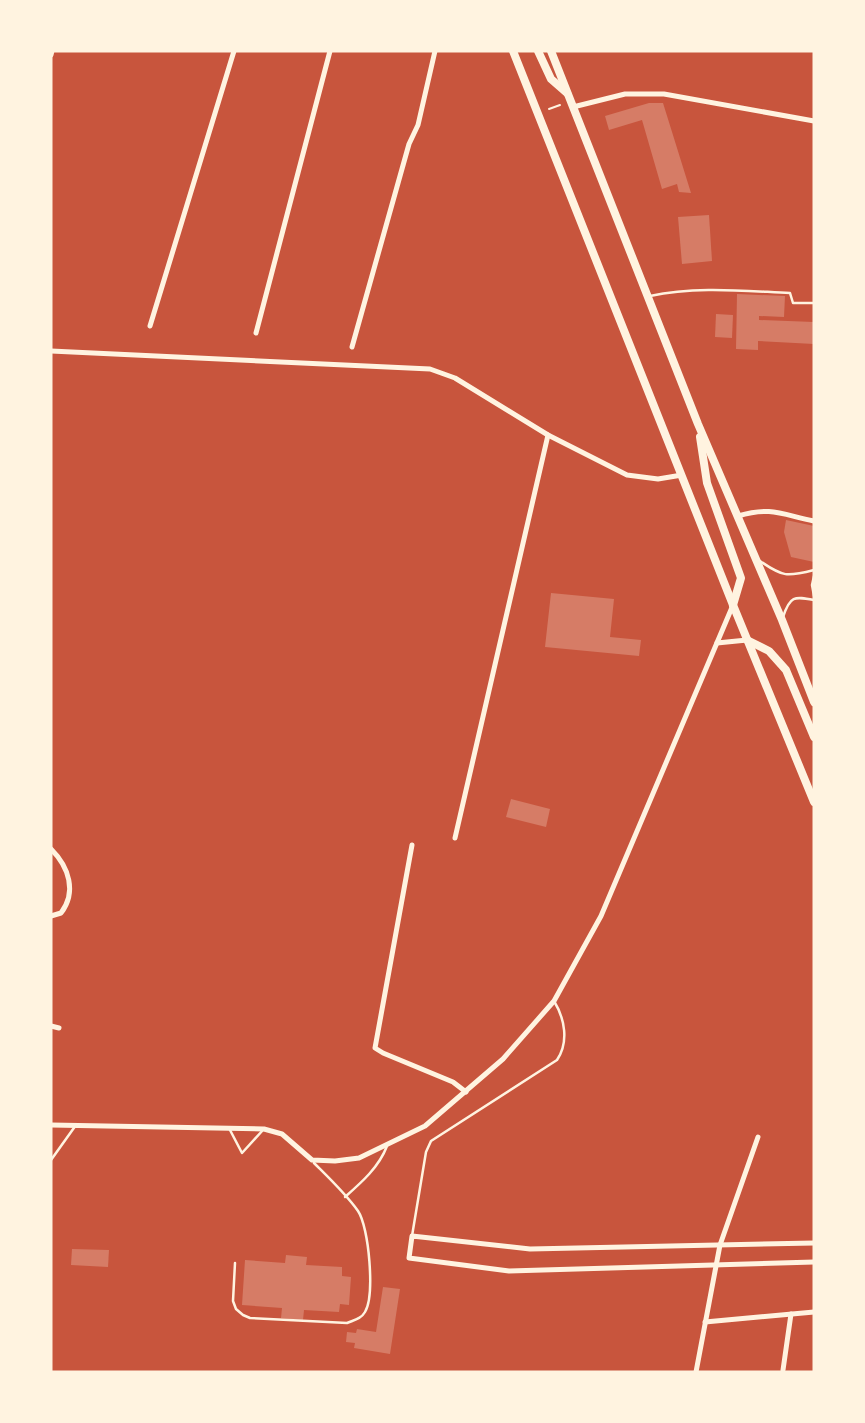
<svg xmlns="http://www.w3.org/2000/svg" width="865" height="1423" font-family="'Source Sans 3',sans-serif">
  <style>
    .building { fill: #d67c66 }
    .lines { fill: none; stroke-linecap: round; stroke-linejoin: round }
    .path { stroke: #fff3e0; stroke-width: 2 }
    .service { stroke: #fff3e0; stroke-width: 2.5 }
    .minor { stroke: #fff3e0; stroke-width: 5 }
    .trunk { stroke: #fff3e0; stroke-width: 8 }
  </style>
  <rect width="100%" height="100%" fill="#c8553d"/>
  <g class="building">
    <polygon points="649,103 663,103 691,193 679,192 677,184 662,189 642,120 609,130 605,116"/>
    <polygon points="709,215 712,261 682,264 678,217"/>
    <polygon points="737,294 785,296 784,317 759,316 759,320 814,322 814,344 758,341 758,350 736,349"/>
    <polygon points="716,314 733,315 732,338 715,337"/>
    <polygon points="786,520 814,526 814,562 791,557 784,532"/>
    <polygon points="551,593 614,599 610,637 641,640 639,656 545,647"/>
    <polygon points="511,799 550,809 546,827 506,817"/>
    <polygon points="72,1249 109,1250 108,1267 71,1265"/>
    <polygon points="286,1255 307,1257 306,1265 342,1267 342,1276 351,1277 349,1305 340,1304 339,1312 304,1310 303,1320 281,1318 282,1308 242,1305 245,1260 285,1263"/>
    <polygon points="383,1287 400,1289 390,1354 354,1348 355,1343 346,1342 347,1332 356,1333 357,1329 376,1332"/>
  </g>
  <g class="lines">
    <polyline class="path" points="549,109 560,105"/>
    <g class="service">
      <path d="M650 296C696 286 744 291 790 293L793 303H814"/>
      <path d="M760 561C783 577 787 577 814 570"/>
      <polyline points="814,576 812,585 814,596"/>
      <path d="M783 617C790 596 794 596 814 600"/>
      <polyline points="230,1130 242,1153 263,1130"/>
      <polyline points="51,1160 76,1125"/>
      <path d="M345 1197C362 1182 379 1167 387 1146"/>
      <path d="M412 1236 426 1152 431 1141 557 1060C569 1042 565 1019 554 1001"/>
      <path d="M235 1263 233 1301 236 1309 243 1315 250 1318 347 1323C354 1320 361 1319 365 1312 375 1295 369 1227 358 1211 346 1194 329 1178 314 1163"/>
    </g>
    <g class="minor">
      <polyline points="51,55 52,51"/>
      <polyline points="573,107 625,94 664,94 814,121"/>
      <polyline points="150,326 234,51"/>
      <polyline points="256,333 330,51"/>
      <polyline points="352,347 409,144 418,125 435,51"/>
      <polyline points="51,351 430,369 455,378 548,435 627,475 658,479 682,475"/>
      <path d="M738 516C772 506 783 515 814 521"/>
      <polyline points="717,643 747,640"/>
      <polyline points="455,838 548,435"/>
      <polyline points="412,845 375,1048 383,1053 453,1082 466,1092"/>
      <path d="M51 849C69 867 77 892 61 913L51 916"/>
      <polyline points="51,1026 59,1028"/>
      <polyline points="51,1125 264,1129 282,1134 312,1160 335,1161 359,1158 425,1126 503,1059 554,1001 601,916 733,605"/>
      <polyline points="814,1243 530,1249 412,1236 409,1258 509,1271 814,1262"/>
      <polyline points="705,1322 814,1312"/>
      <polyline points="783,1370 791,1314"/>
      <polyline points="696,1372 720,1245 758,1137"/>
    </g>
    <g class="trunk">
      <polyline points="513,51 733,605 814,802"/>
      <polyline points="538,51 551,79 567,93"/>
      <polyline points="551,51 698,424 782,620 814,702"/>
      <polyline points="700,437 707,483 741,578 733,605"/>
      <polyline points="747,640 769,651 786,670 814,737"/>
    </g>
  </g>
  <rect width="865" height="1423" fill="none" stroke="#fff3e0" stroke-width="105"/>
</svg>
